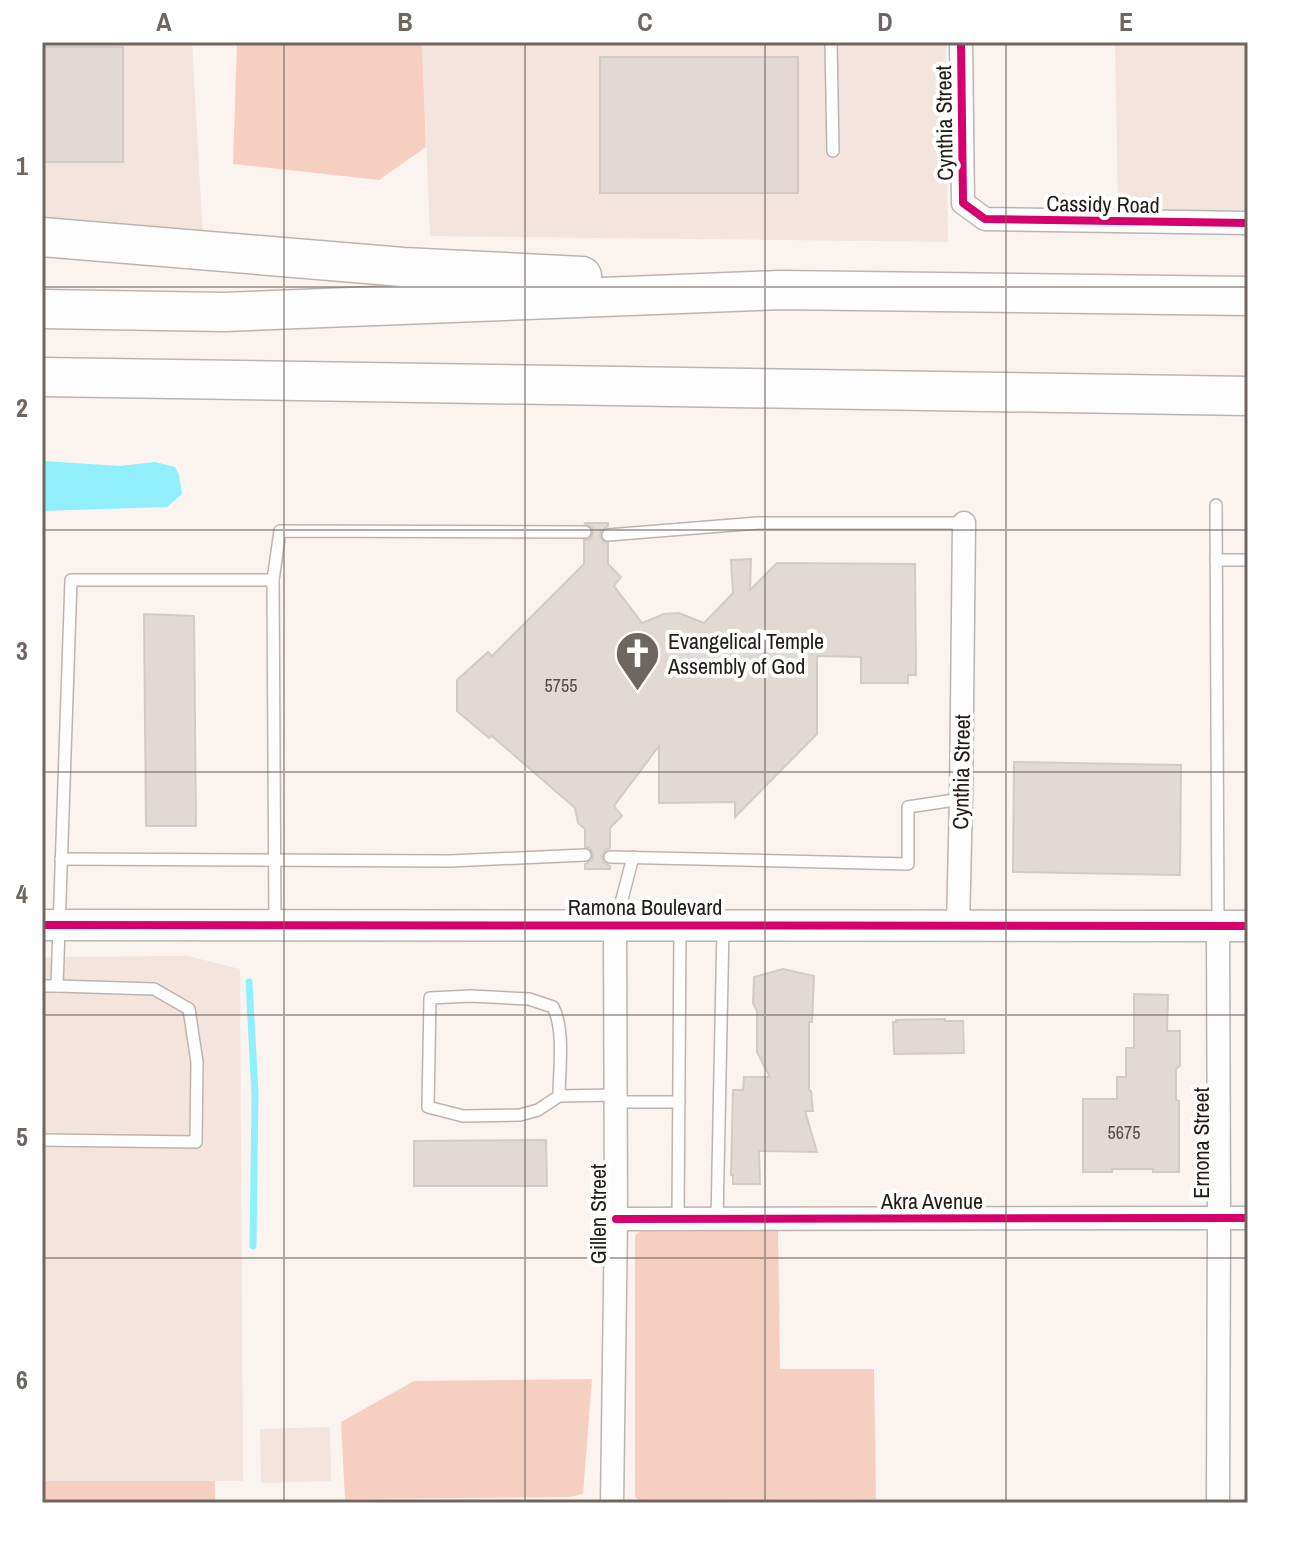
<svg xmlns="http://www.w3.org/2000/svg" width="1290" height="1545" font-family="'Archivo Narrow',sans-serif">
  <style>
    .built { fill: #f3e4de }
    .green { fill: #f7cfc0 }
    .water { fill: #90effa }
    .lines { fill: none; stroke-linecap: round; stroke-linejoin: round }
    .stream { stroke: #90effa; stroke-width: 7 }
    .building { fill: #e2d8d4; stroke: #d2cac7; stroke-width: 2 }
    .lane-casing { stroke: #bcb4b1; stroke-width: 14 }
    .street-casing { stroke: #bcb4b1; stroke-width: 25 }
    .secondary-casing { stroke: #bcb4b1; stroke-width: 33 }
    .highway-casing { stroke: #bcb4b1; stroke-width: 41 }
    .lane { stroke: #fefdfd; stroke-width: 11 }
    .street { stroke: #fefdfd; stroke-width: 22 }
    .secondary { stroke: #fefdfd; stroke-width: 30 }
    .highway { stroke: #fefdfd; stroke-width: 38 }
    .cycleway-casing { stroke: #fff; stroke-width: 13 }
    .cycleway { stroke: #d6006c; stroke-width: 8 }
    .grid { fill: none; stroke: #6f6662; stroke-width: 2; stroke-opacity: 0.55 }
    .labels { text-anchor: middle; stroke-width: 8; stroke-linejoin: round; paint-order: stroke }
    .number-label { font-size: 18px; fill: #564c48 }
    .street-label { font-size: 22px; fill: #241a16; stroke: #fff }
    .poi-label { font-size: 22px; fill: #241a16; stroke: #fff; text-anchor: start }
    .neatline { fill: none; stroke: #6f6662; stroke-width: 3 }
    .grid-label { font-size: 26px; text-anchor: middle; font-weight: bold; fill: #6f6662 }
  </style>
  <rect width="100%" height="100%" fill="#faf3f0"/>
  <g class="built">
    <polygon points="42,42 192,42 203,238 42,236"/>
    <polygon points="422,42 946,42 948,242 430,236"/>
    <polygon points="1115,42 1248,42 1248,210 1118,210"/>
    <polygon points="188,956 240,969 243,1481 42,1481 42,957"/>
    <polygon points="330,1427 331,1481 261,1483 260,1429"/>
  </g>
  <g class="green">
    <polygon points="237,42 422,42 426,147 379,180 233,164"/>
    <polygon points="645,1228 778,1228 780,1369 874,1369 876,1499 639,1500 635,1497 635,1235"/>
    <polygon points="592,1379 583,1494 569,1497 345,1499 341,1422 414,1381"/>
    <rect x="42" y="1481" width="173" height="22"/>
  </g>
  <polygon class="water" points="42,461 120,466 155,462 175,467 179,475 182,494 167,507 42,511"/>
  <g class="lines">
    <polyline class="stream" points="249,982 255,1094 253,1246"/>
  </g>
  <g class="building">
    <rect x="42" y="47" width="81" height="115"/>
    <rect x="600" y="57" width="198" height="136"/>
    <polygon points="584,523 608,523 608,526 601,531 600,536 604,542 608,543 608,564 621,577 614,586 642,623 664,614 679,613 704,623 733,593 731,560 751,559 750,590 777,563 915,564 916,675 908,675 908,683 861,683 861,657 817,656 817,734 735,817 735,802 659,803 659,746 614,806 622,816 610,828 610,848 605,850 602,856 603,862 610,866 610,869 585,869 585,864 592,860 593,854 590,848 585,847 585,829 578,823 575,808 492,736 489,738 457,711 457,680 488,652 492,656 584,564 584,540 590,539 593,533 592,527"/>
    <polygon points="144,614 194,616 196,826 146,826"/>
    <polygon points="1014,762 1181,765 1180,875 1013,872"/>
    <polygon points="783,969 814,976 812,1022 809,1022 809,1090 811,1091 813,1111 805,1111 817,1152 759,1151 760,1184 733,1184 733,1175 731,1175 733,1090 743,1090 744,1077 770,1077 757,1052 757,1011 753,1003 754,977"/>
    <polygon points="1134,994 1168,995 1167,1031 1180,1031 1180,1066 1176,1069 1176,1100 1179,1101 1179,1172 1153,1172 1153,1169 1112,1169 1112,1172 1083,1172 1083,1099 1117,1099 1117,1077 1126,1077 1126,1048 1134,1048"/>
    <polygon points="945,1019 945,1021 963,1021 964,1053 894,1054 893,1022 896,1022 896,1020"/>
    <polygon points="546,1140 547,1186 414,1186 414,1141"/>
  </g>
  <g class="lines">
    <defs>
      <g id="lane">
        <polyline points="831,42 833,151"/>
        <polyline points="1216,505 1218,924"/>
        <polyline points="608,535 758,523 964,523"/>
        <polyline points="1216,560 1248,560"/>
        <polyline points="273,580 275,925"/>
        <polyline points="610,857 908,864 908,807 961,799"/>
        <polyline points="61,859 450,861 585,855"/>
        <polyline points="616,922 633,857"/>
        <polyline points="42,986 57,986"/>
        <path d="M559 1096C559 1071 565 1030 553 1007L529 999 471 996 430 998 428 1107 463 1116 520 1115 538 1110 559 1096 615 1095"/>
        <polyline points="615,1102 679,1102"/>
        <polyline points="42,1140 196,1142 197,1062 189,1009 154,989 57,986 71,580 273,580 280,531 585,532"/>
        <polyline points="678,1219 680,929"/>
        <polyline points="717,1220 723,928"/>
      </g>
      <g id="street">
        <polyline points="961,42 963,203 985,219 1248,223"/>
        <polyline points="958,926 961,799 964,523"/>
        <polyline points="1218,926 1219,1218 1218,1503"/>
        <polyline points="616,1219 1248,1218"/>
        <polyline points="612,1503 616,1219 615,925"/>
      </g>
      <polyline id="secondary" points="42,925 1248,926"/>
      <g id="highway">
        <polyline points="42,237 403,267 582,276"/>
        <polyline points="42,309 224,312 780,290 1248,296"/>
        <polyline points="42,377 1248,396"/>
      </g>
    </defs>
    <use href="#lane" class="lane-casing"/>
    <use href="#street" class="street-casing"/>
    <use href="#secondary" class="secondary-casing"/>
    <use href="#highway" class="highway-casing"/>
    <use href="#lane" class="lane"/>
    <use href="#street" class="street"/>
    <use href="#secondary" class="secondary"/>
    <use href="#highway" class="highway"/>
    <defs>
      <g id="cycleway">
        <polyline points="961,42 963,203 985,219 1248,223"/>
        <polyline points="42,925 1248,926"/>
        <polyline points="616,1219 1248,1218"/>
      </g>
    </defs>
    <use href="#cycleway" class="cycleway-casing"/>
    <use href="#cycleway" class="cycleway"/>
  </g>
  <path class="grid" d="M284 42V1503M525 42V1503M765 42V1503M1006 42V1503M42 287H1248M42 530H1248M42 772H1248M42 1015H1248M42 1258H1248"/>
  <defs>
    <symbol id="church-pin" viewBox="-11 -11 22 30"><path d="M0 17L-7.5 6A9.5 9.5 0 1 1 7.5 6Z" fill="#6f6662" stroke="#fff"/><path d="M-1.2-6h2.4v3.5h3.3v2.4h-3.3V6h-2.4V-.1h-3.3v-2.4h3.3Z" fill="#fff"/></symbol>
  </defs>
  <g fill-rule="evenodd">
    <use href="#church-pin" x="612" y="628" width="51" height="69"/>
  </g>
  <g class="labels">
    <g class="number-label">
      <text x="561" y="692">5755</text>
      <text x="1124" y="1139">5675</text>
    </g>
    <g class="street-label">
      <text transform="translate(944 123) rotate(-91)" y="8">Cynthia Street</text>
      <text transform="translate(1103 204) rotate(1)" y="8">Cassidy Road</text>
      <text transform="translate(961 772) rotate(-89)" y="8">Cynthia Street</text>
      <text x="645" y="915">Ramona Boulevard</text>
      <text transform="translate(1201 1143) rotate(-90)" y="8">Ernona Street</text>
      <text x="932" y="1209">Akra Avenue</text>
      <text transform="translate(598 1214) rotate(-90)" y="8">Gillen Street</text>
    </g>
    <g class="poi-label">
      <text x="668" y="649">Evangelical Temple<tspan x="668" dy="25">Assembly of God</tspan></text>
    </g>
  </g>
  <rect width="1290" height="1545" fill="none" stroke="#ffffff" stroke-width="88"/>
  <rect x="44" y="44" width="1202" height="1457" class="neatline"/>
  <g class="grid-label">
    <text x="164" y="31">A</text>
    <text x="405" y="31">B</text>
    <text x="645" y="31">C</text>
    <text x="885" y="31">D</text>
    <text x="1126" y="31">E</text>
    <text x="22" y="175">1</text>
    <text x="22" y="417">2</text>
    <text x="22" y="660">3</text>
    <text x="22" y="903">4</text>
    <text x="22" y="1146">5</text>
    <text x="22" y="1389">6</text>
  </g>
</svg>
